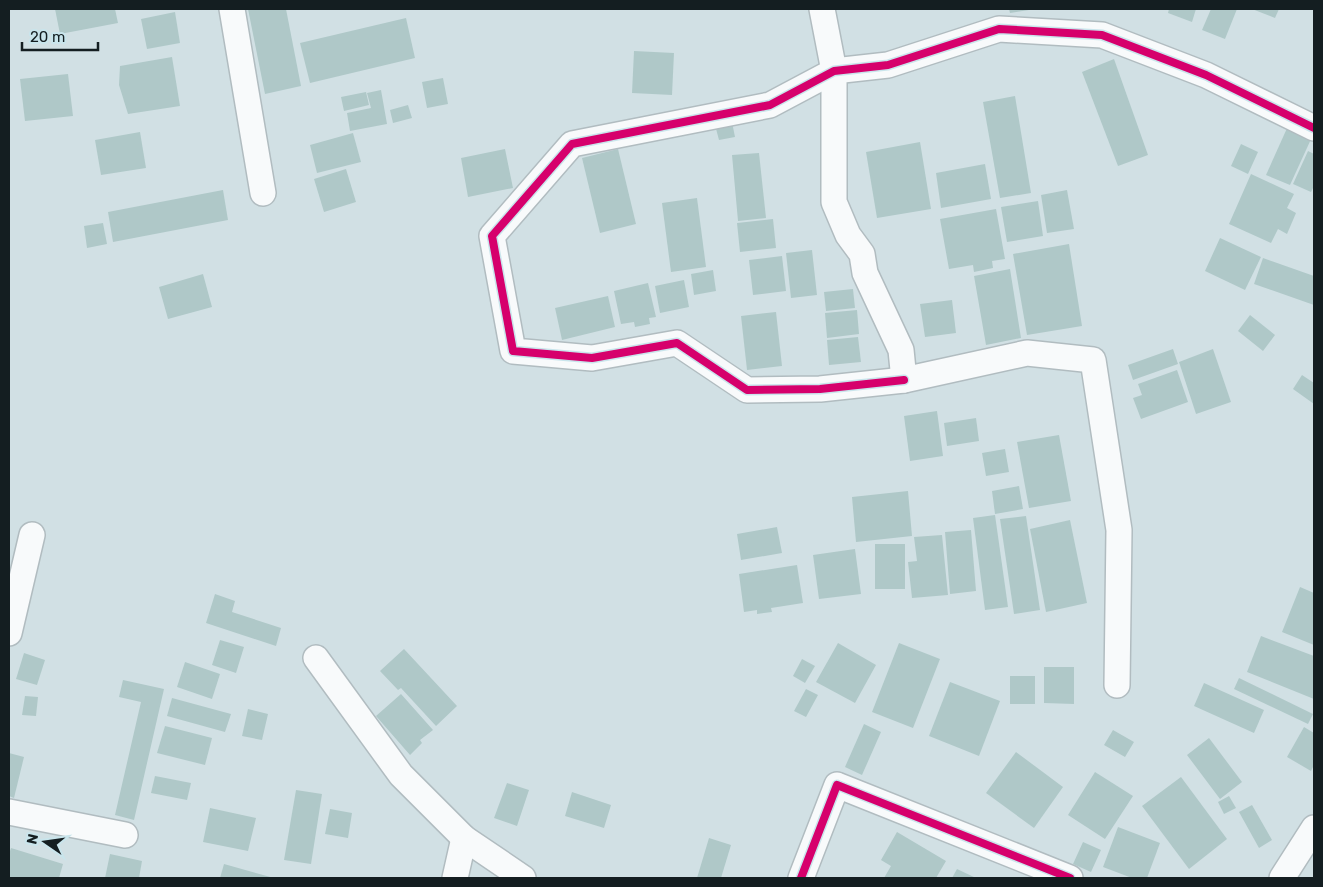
<svg xmlns="http://www.w3.org/2000/svg" width="1323" height="887" font-family="Rubik,sans-serif">
  <style>
    .building { fill: #afc8c8 }
    .lines { fill: none; stroke-linecap: round; stroke-linejoin: round }
    .minor-casing { stroke: #b1bcc0; stroke-width: 28 }
    .minor { stroke: #f8fafb; stroke-width: 25 }
    .cycleway-casing { stroke: #c9e5ec; stroke-width: 11 }
    .cycleway { stroke: #d6006c; stroke-width: 8 }
  </style>
  <rect width="100%" height="100%" fill="#d1e0e4"/>
  <g class="building">
    <polygon points="55,9 115,9 118,23 60,34"/>
    <polygon points="248,9 286,9 301,86 265,94"/>
    <polygon points="1009,9 1029,9 1029,10 1010,13"/>
    <polygon points="1169,9 1196,9 1192,22 1168,13"/>
    <polygon points="1211,9 1237,9 1225,39 1202,30"/>
    <polygon points="1252,9 1279,9 1275,18"/>
    <polygon points="175,12 180,43 147,49 141,19"/>
    <polygon points="406,18 415,58 310,83 300,43"/>
    <polygon points="634,51 674,53 672,95 632,93"/>
    <polygon points="172,57 180,106 128,114 119,85 120,66"/>
    <polygon points="1114,59 1148,155 1118,166 1082,72"/>
    <polygon points="68,74 73,116 25,121 20,79"/>
    <polygon points="443,78 448,104 427,108 422,82"/>
    <polygon points="381,90 387,124 350,131 347,113 371,108 367,93"/>
    <polygon points="366,92 369,105 344,111 341,97"/>
    <polygon points="1015,96 1031,193 1000,198 983,102"/>
    <polygon points="408,105 412,118 393,123 390,110"/>
    <polygon points="732,122 735,137 719,140 715,125"/>
    <polygon points="1288,126 1312,137 1290,185 1266,175"/>
    <polygon points="140,132 146,168 101,175 95,140"/>
    <polygon points="353,133 361,162 317,173 310,145"/>
    <polygon points="920,142 931,209 877,218 866,152"/>
    <polygon points="1241,144 1258,152 1248,174 1231,166"/>
    <polygon points="505,149 513,188 468,197 461,158"/>
    <polygon points="618,149 636,224 600,233 582,158"/>
    <polygon points="1308,151 1314,154 1314,186 1311,192 1293,184"/>
    <polygon points="759,153 766,218 738,221 732,155"/>
    <polygon points="985,164 991,199 941,208 936,173"/>
    <polygon points="346,169 356,202 324,212 314,179"/>
    <polygon points="1251,174 1294,194 1287,208 1296,213 1287,234 1278,229 1271,243 1229,224"/>
    <polygon points="223,190 228,220 113,242 108,212"/>
    <polygon points="1067,190 1074,229 1047,233 1041,195"/>
    <polygon points="697,198 706,267 671,272 662,203"/>
    <polygon points="1038,201 1043,236 1007,242 1001,207"/>
    <polygon points="996,209 1005,259 992,261 993,268 974,272 973,265 949,269 940,219"/>
    <polygon points="773,219 776,248 740,252 737,223"/>
    <polygon points="103,223 107,244 87,248 84,226"/>
    <polygon points="1220,238 1261,257 1245,290 1205,271"/>
    <polygon points="1069,244 1082,326 1027,335 1013,254"/>
    <polygon points="812,250 817,295 791,298 786,253"/>
    <polygon points="782,256 786,291 753,295 749,260"/>
    <polygon points="1263,258 1314,276 1314,305 1254,284"/>
    <polygon points="1010,269 1021,338 986,345 974,276"/>
    <polygon points="713,270 716,291 694,295 691,274"/>
    <polygon points="203,274 212,307 168,319 159,287"/>
    <polygon points="684,280 689,307 660,313 655,286"/>
    <polygon points="648,283 656,317 649,318 650,324 635,327 634,322 621,324 614,291"/>
    <polygon points="853,289 855,308 826,311 824,292"/>
    <polygon points="608,296 615,327 562,340 555,308"/>
    <polygon points="952,300 956,333 925,337 920,304"/>
    <polygon points="857,310 859,334 827,338 825,313"/>
    <polygon points="776,312 782,366 747,370 741,316"/>
    <polygon points="1250,315 1275,335 1263,351 1238,331"/>
    <polygon points="858,337 861,362 829,365 827,340"/>
    <polygon points="1173,349 1178,364 1133,380 1128,365"/>
    <polygon points="1213,349 1231,402 1196,414 1179,362"/>
    <polygon points="1177,370 1188,402 1141,419 1133,398 1142,395 1138,384"/>
    <polygon points="1302,375 1314,383 1314,404 1293,389"/>
    <polygon points="937,411 943,456 910,461 904,416"/>
    <polygon points="976,418 979,441 947,446 944,423"/>
    <polygon points="1059,435 1071,501 1029,508 1017,442"/>
    <polygon points="1005,449 1009,472 986,476 982,453"/>
    <polygon points="1019,486 1023,509 995,514 992,491"/>
    <polygon points="908,491 912,536 856,542 852,497"/>
    <polygon points="995,515 1008,607 985,610 973,518"/>
    <polygon points="1026,516 1040,610 1014,614 1000,519"/>
    <polygon points="1070,520 1087,603 1046,612 1030,529"/>
    <polygon points="777,527 782,553 741,560 737,534"/>
    <polygon points="971,530 976,591 950,594 945,532"/>
    <polygon points="942,535 948,595 912,598 908,562 917,561 914,537"/>
    <rect x="875" y="544" width="30" height="45"/>
    <polygon points="855,549 861,594 819,599 813,555"/>
    <polygon points="797,565 803,603 771,608 772,612 757,614 757,610 744,612 739,574"/>
    <polygon points="1300,587 1314,593 1314,645 1282,632"/>
    <polygon points="215,594 235,601 232,612 281,628 276,646 206,623"/>
    <polygon points="1261,636 1314,656 1314,699 1247,672"/>
    <polygon points="220,640 244,647 236,673 212,665"/>
    <polygon points="838,643 876,665 855,703 816,682"/>
    <polygon points="899,643 940,659 913,728 872,712"/>
    <polygon points="404,649 457,706 436,726 401,688 398,690 380,671"/>
    <polygon points="24,653 45,660 37,685 16,679"/>
    <polygon points="802,659 815,666 805,683 793,676"/>
    <polygon points="185,662 220,674 212,699 177,687"/>
    <polygon points="1044,667 1074,667 1074,704 1044,703"/>
    <rect x="1010" y="676" width="25" height="28"/>
    <polygon points="1239,678 1313,714 1308,724 1234,689"/>
    <polygon points="123,680 164,689 134,820 115,815 141,702 119,697"/>
    <polygon points="950,682 1000,701 979,756 929,736"/>
    <polygon points="1204,683 1264,710 1254,733 1194,706"/>
    <polygon points="806,689 818,695 806,717 794,711"/>
    <polygon points="401,694 433,730 420,740 422,743 410,755 376,716"/>
    <polygon points="25,696 38,697 36,716 22,715"/>
    <polygon points="172,698 231,714 225,732 167,716"/>
    <polygon points="248,709 268,714 262,740 242,736"/>
    <polygon points="864,724 881,732 862,775 845,767"/>
    <polygon points="165,726 212,738 205,765 157,753"/>
    <polygon points="1304,727 1314,733 1314,765 1311,771 1287,757"/>
    <polygon points="1113,730 1134,742 1125,757 1104,745"/>
    <polygon points="1209,738 1242,782 1220,799 1187,755"/>
    <polygon points="1016,752 1063,787 1034,828 986,793"/>
    <polygon points="9,753 24,757 14,798 9,796"/>
    <polygon points="1095,772 1133,796 1105,839 1068,815"/>
    <polygon points="155,776 191,783 187,800 151,793"/>
    <polygon points="1181,777 1227,839 1189,869 1142,806"/>
    <polygon points="507,783 529,790 517,826 494,818"/>
    <polygon points="296,790 322,794 311,864 284,860"/>
    <polygon points="572,792 611,805 604,828 565,816"/>
    <polygon points="1229,796 1236,808 1224,814 1218,802"/>
    <polygon points="1252,805 1272,840 1259,848 1239,812"/>
    <polygon points="210,808 256,818 248,851 203,842"/>
    <polygon points="330,809 352,813 348,838 325,834"/>
    <polygon points="1118,827 1160,843 1147,878 1132,878 1103,867"/>
    <polygon points="897,832 946,861 936,878 884,878 891,866 881,860"/>
    <polygon points="709,838 731,845 721,878 697,878"/>
    <polygon points="1083,842 1101,850 1091,872 1073,864"/>
    <polygon points="11,848 63,864 59,878 9,878 9,854"/>
    <polygon points="110,854 142,861 139,878 105,878"/>
    <polygon points="224,864 274,878 220,878"/>
    <polygon points="957,869 976,878 952,878"/>
  </g>
  <g class="lines">
    <defs>
      <g id="minor">
        <polyline points="232,9 263,193"/>
        <polyline points="822,9 834,71 834,202 848,235 862,254 865,273 901,350 904,380 1027,353 1093,360 1119,530 1117,685"/>
        <polyline points="904,380 820,389 747,390 677,343 592,358 513,351 492,236 572,144 770,105 834,71 888,65 999,29 1102,35 1206,75 1314,128"/>
        <polyline points="9,633 32,535"/>
        <polyline points="316,658 401,775 464,838 523,878"/>
        <polyline points="9,812 125,835"/>
        <polyline points="455,878 464,838"/>
        <polyline points="801,878 837,785 1070,878"/>
        <polyline points="1282,878 1314,828"/>
      </g>
    </defs>
    <use href="#minor" class="minor-casing"/>
    <use href="#minor" class="minor"/>
    <defs>
      <g id="cycleway">
        <polyline points="904,380 820,389 747,390 677,343 592,358 513,351 492,236 572,144 770,105 834,71 888,65 999,29 1102,35 1206,75 1314,128"/>
        <polyline points="801,878 837,785 1070,878"/>
      </g>
    </defs>
    <use href="#cycleway" class="cycleway-casing"/>
    <use href="#cycleway" class="cycleway"/>
  </g>
  <rect width="1323" height="887" fill="none" stroke="#141e21" stroke-width="20"/>
  <g transform="translate(45 842) rotate(283)" stroke="#c9e5ec" stroke-width="4" paint-order="stroke">
  <path d="M0-4L9 19L0 12L-9 19Z" fill="#141e21"/>
  <text y="-8" font-size="14" font-weight="bold" text-anchor="middle" fill="#141e21">N</text>
  </g>
  <path d="M22 42v8h76v-8" fill="none" stroke="#141e21" stroke-width="2.5"/>
  <text x="30" y="42" font-size="15" fill="#141e21" stroke="#c9e5ec" stroke-width="4" paint-order="stroke">20 m</text>
</svg>
